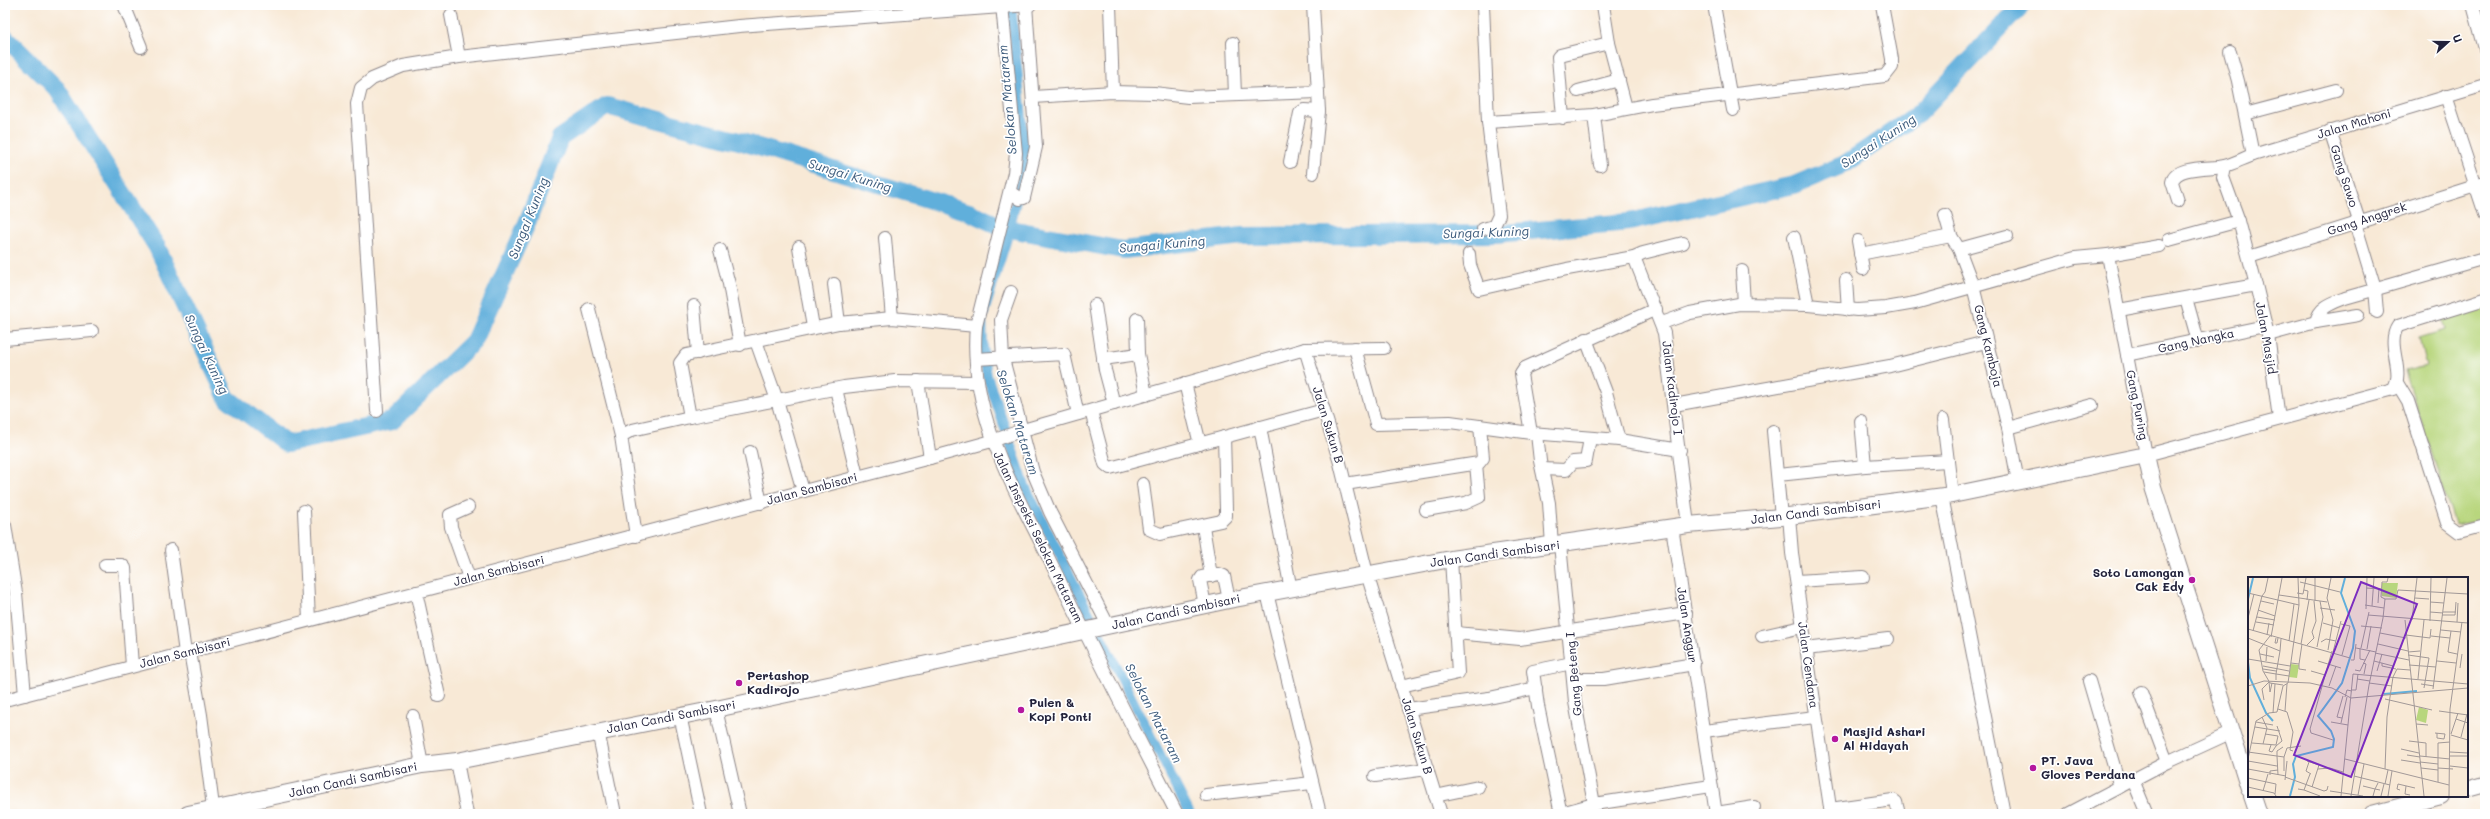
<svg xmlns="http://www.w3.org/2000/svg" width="2490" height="819" font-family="Mali,sans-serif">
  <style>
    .green { fill: #b8d67d; stroke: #6d7c5c }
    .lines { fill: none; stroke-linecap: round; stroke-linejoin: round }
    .canal { stroke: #61afdb; stroke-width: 10 }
    .river { stroke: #61afdb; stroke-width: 18 }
    .street-casing { stroke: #8d8688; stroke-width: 14 }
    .secondary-casing { stroke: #8d8688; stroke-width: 18 }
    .street { stroke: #fff; stroke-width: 12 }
    .secondary { stroke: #fff; stroke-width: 16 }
    .poi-dot { fill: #b5179e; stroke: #fff; stroke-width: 1.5 }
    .labels { text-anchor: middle; stroke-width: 3.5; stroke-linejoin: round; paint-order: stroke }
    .street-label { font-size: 12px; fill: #22223b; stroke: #fff }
    .poi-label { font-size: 12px; font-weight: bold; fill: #22223b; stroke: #fff; text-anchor: start }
    .water-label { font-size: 13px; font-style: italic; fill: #3b5a7b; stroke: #fff }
    .inset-river { fill: none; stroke: #61afdb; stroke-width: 2 }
    .inset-road { fill: none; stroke: #a29998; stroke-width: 1 }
    .view { fill: #7b2cbf; fill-opacity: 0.15; stroke: #7b2cbf; stroke-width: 2 }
    .inset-edge { fill: none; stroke: #22223b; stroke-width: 2 }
  </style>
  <rect width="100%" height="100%" fill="#fff"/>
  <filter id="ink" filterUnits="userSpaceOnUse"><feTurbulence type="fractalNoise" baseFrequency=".025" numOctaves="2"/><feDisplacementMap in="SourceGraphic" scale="8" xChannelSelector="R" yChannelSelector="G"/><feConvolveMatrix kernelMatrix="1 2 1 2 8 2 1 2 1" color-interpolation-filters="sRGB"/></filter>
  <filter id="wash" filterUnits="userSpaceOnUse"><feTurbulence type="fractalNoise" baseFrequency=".012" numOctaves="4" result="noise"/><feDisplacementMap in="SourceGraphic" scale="16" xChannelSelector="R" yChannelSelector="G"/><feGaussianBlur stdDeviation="0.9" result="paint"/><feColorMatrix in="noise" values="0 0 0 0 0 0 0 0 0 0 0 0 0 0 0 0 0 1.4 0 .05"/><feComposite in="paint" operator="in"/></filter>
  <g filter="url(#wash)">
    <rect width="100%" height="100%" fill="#f8e9d6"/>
    <polygon class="green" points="2485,305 2485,520 2455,525 2405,371 2426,366 2419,338 2445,330 2442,318"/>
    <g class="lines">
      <polyline class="canal" points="1011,5 1026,160 1007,238 982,319 983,348 987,376 1025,486 1190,814"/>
      <polyline class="river" points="5,37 57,89 157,247 227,398 287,444 392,421 474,341 525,228 560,138 607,106 739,141 969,212 1004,228 1123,250 1242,236 1495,234 1629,222 1794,185 1845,164 1918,114 2022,5"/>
    </g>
  </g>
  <g filter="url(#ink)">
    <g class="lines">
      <defs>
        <g id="street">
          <polyline points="124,5 141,47"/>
          <path d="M1002 5 1016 153 1014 173 976 326C968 417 1018 495 1056 573 1095 654 1136 734 1177 814"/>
          <polyline points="1110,5 1113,92"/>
          <polyline points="1313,5 1319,111 1313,173"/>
          <polyline points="1483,5 1488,122 1499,215 1494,226 1483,229"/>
          <polyline points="1603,5 1609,43 1626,108"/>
          <polyline points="1714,5 1733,110"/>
          <polyline points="2473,5 2485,49"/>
          <polyline points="451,15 459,57"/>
          <polyline points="1233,43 1235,95"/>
          <polyline points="2230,52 2238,81 2253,155"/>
          <polyline points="1578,91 1619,80"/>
          <polyline points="2446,96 2485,214"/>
          <polyline points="1033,97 1113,92 1154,93 1188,97 1318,92"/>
          <polyline points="2245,114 2336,90"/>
          <polyline points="1594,115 1600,165"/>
          <polyline points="1563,118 1558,57 1560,55 1609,43"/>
          <polyline points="1488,122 1594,115 1652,104 1885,76 1892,67 1892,59 1882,5"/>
          <polyline points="2330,131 2359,221"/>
          <polyline points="1290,162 1300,113 1304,110 1319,111"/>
          <polyline points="2225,166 2223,177 2239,221 2256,285 2268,335 2279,419"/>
          <polyline points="1010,192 1020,199 1024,198 1036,147 1026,5"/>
          <path d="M2178 201 2172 182C2176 165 2211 169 2224 166 2233 164 2244 158 2253 155L2485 85"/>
          <polyline points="1945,215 1951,236 1959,249 1973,286 2008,428 2018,482"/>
          <polyline points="2355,223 2375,289 2377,312"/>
          <polyline points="1794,237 1808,305"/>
          <polyline points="885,238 892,318"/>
          <polyline points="2169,240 2239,221"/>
          <polyline points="1858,241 1863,269"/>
          <polyline points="799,247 813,327"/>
          <polyline points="1959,249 2007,236"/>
          <polyline points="720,250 729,284 740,345"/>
          <polyline points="1469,254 1470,265 1479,289 1567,269 1634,257 1643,253 1683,243"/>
          <polyline points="1860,254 1951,236"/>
          <path d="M2108 255 2146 455 2393 389C2406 371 2385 345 2398 326L2485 299"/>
          <polyline points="1634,257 1664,333 1688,525"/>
          <polyline points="2249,257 2485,183"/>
          <polyline points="1742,271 1744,304"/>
          <polyline points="1846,280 1848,310"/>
          <polyline points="834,284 839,323"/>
          <polyline points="1011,292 1001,320 1003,359 1033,472 1050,512 1109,627"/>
          <polyline points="2186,298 2198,341"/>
          <polyline points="1095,305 1105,370 1114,404"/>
          <polyline points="694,306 698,353"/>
          <polyline points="589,309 621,436 636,536"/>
          <polyline points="2119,310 2256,285"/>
          <polyline points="1137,319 1138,354 1146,395"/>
          <path d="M2316 322C2319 307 2332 303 2345 298L2485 258"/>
          <polyline points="1662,323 1690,313 1739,304 1808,305 1857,310 1886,308 1915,303 2075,258 2108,255 2159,246"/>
          <polyline points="2268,335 2316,322 2358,315"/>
          <polyline points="5,339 92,331"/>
          <polyline points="1586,339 1606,392 1619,440"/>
          <polyline points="756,341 777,400 803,491"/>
          <polyline points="1355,348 1376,424 1450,422 1531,433 1619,440 1680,450"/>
          <polyline points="1305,349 1384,348"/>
          <polyline points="2127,355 2265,326"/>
          <polyline points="976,359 1064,354 1078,414"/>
          <polyline points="1103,359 1138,354"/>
          <polyline points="918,381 930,458"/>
          <polyline points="1185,383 1200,444"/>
          <polyline points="2397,383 2408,401 2447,523 2459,532 2485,525"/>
          <polyline points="836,389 857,476"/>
          <polyline points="1674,405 1890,366 1986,342"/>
          <polyline points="377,411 357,104 361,88 372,79 403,66 459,57 739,26 1030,5"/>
          <polyline points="1091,411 1105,464 1110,468 1324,410"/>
          <polyline points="690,417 680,363 686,355 839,323 892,318 976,326"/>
          <polyline points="1943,420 1952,495"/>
          <polyline points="1861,421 1865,466 1948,461"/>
          <polyline points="1260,427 1291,590"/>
          <polyline points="2008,428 2092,405"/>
          <polyline points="1773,431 1781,517"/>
          <polyline points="1531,433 1521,374 1525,368 1656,309"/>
          <polyline points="1537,434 1540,461 1549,503 1552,545"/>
          <polyline points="621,436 632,430 690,417 844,387 895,381 978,382"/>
          <polyline points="750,452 761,503"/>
          <polyline points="1542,469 1566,470 1573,462 1586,461 1590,438"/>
          <polyline points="1778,475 1865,466"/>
          <polyline points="1143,484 1149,529 1160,534 1221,521 1226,516 1226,509 1224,437"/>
          <polyline points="1345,484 1479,463 1483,458 1480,426"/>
          <polyline points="1942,496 2004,814"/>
          <polyline points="468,507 450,515 451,527 469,578"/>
          <polyline points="1426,510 1466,503 1479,497 1476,464"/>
          <polyline points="304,511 309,620"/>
          <polyline points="1789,516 1792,553 1831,814"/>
          <polyline points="5,525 16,593 25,695"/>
          <polyline points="1203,526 1211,576"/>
          <polyline points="1672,527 1716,814"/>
          <polyline points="1560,544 1575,702 1594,804"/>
          <polyline points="171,550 185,653"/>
          <polyline points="105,565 122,565 125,568 132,666"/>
          <polyline points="1797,581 1863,577"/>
          <polyline points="416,592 439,696"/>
          <polyline points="1267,593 1320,814"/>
          <polyline points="1205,605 1200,580 1202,577 1219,574 1224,576 1229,600"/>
          <polyline points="1456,633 1520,639 1686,613"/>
          <polyline points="1762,636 1802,627"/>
          <polyline points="1806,649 1888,639"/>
          <polyline points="190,652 201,715 214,814"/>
          <polyline points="1574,679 1604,679 1694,664"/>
          <polyline points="2089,681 2120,787"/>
          <polyline points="1401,686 1458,673 1451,559"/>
          <polyline points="2141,692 2167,762"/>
          <polyline points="5,700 930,458 992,441 1023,430 1305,349 1340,463 1367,574 1441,814"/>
          <polyline points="716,709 740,814"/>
          <polyline points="1408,709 1489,698 1536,688"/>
          <polyline points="680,715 701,814"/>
          <polyline points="413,716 422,765"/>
          <polyline points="598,731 614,809"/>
          <polyline points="1704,731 1815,717"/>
          <polyline points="457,761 467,814"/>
          <polyline points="1375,776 1427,769"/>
          <polyline points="2133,780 2147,814"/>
          <polyline points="1206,795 1312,783"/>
          <polyline points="1435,796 1478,787"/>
          <polyline points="1830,809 1893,800 1896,802 1899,814"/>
          <polyline points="1561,813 1594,804 1711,786"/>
          <polyline points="1716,813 1754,807"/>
          <polyline points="1561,814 1538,706 1533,671 1572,663"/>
          <polyline points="2068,814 2167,762 2230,733"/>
        </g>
        <g id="secondary">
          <polyline points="2467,789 2485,784"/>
          <polyline points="2252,796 2258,814"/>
          <polyline points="188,814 422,765 457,761 716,709 1229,600 1451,559 1688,525 1781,517 1952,495 2146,455 2153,487 2249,788"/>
          <polyline points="2372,814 2441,796"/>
        </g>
      </defs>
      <use href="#street" class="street-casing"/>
      <use href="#secondary" class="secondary-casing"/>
      <use href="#street" class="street"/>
      <use href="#secondary" class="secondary"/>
    </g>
  </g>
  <g class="poi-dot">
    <circle cx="2192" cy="580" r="4"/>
    <circle cx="739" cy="683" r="4"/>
    <circle cx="1021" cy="710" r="4"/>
    <circle cx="1835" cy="739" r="4"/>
    <circle cx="2033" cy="768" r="4"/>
  </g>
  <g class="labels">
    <g class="street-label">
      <text transform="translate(2354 124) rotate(-17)" y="4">Jalan Mahoni</text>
      <text transform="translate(2344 176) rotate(72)" y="4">Gang Sawo</text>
      <text transform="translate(2367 219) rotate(-18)" y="4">Gang Anggrek</text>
      <text transform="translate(2266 338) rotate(80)" y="4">Jalan Masjid</text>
      <text transform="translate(2196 341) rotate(-12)" y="4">Gang Nangka</text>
      <text transform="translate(1988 346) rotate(76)" y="4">Gang Kamboja</text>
      <text transform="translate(1672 388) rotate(83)" y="4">Jalan Kadirojo I</text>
      <text transform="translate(2137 405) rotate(79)" y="4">Gang Puring</text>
      <text transform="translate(1328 425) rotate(73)" y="4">Jalan Sukun B</text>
      <text transform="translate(812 489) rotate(-15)" y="4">Jalan Sambisari</text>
      <text transform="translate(1816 512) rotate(-7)" y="4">Jalan Candi Sambisari</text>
      <text transform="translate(1038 537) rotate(64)" y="4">Jalan Inspeksi Selokan Mataram</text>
      <text transform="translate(1495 554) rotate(-8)" y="4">Jalan Candi Sambisari</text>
      <text transform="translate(499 571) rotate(-14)" y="4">Jalan Sambisari</text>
      <text transform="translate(1176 612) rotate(-12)" y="4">Jalan Candi Sambisari</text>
      <text transform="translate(1687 625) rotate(81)" y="4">Jalan Anggur</text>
      <text transform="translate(185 653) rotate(-14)" y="4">Jalan Sambisari</text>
      <text transform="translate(1808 665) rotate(82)" y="4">Jalan Cendana</text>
      <text transform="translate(1574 674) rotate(-95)" y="4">Gang Beteng I</text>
      <text transform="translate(671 717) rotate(-11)" y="4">Jalan Candi Sambisari</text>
      <text transform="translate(1417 736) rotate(73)" y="4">Jalan Sukun B</text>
      <text transform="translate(353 780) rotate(-12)" y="4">Jalan Candi Sambisari</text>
    </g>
    <g class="poi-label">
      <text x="2184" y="577" text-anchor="end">Soto Lamongan<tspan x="2184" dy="14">Cak Edy</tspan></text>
      <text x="747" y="680">Pertashop<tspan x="747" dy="14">Kadirojo</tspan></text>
      <text x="1029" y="707">Pulen &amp;<tspan x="1029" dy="14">Kopi Ponti</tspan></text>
      <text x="1843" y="736">Masjid Ashari<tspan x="1843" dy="14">Al Hidayah</tspan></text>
      <text x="2041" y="765">PT. Java<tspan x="2041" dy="14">Gloves Perdana</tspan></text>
    </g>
    <g class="water-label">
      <text transform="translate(1007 100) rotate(-95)" y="5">Selokan Mataram</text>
      <text transform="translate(1878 141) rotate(-33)" y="5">Sungai Kuning</text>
      <text transform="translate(850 175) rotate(17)" y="5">Sungai Kuning</text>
      <text transform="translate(528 218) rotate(-68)" y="5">Sungai Kuning</text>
      <text transform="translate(1486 232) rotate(-2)" y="5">Sungai Kuning</text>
      <text transform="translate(1162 244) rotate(-5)" y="5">Sungai Kuning</text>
      <text transform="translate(207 354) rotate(65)" y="5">Sungai Kuning</text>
      <text transform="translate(1018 422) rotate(72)" y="5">Selokan Mataram</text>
      <text transform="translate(1154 713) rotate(63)" y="5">Selokan Mataram</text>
    </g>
  </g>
  <g transform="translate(2248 577)">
    <rect width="220" height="220" fill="#f8e9d6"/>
    <path d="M134 6H150L148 21 134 19ZM43 87 51 88 49 101 41 100ZM171 130 180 133 178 146 168 143Z" fill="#b8d67d"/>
    <path class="inset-river" d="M0 22 5 1M0 85 2 101 18 136 25 144M136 117 169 114M42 219 47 200 45 187 48 179 85 170 86 162 83 154 70 139 94 106 105 71 107 54 93 16 97 1"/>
    <path class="inset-road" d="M52 5 92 15M118 11 133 12M56 13 60 14 59 23M0 16 51 28M49 16 55 17 58 1M31 18 79 25M14 19 17 15 20 1M167 21 181 22M137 22H148L150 13 220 17M13 24 26 27M67 24V1M182 25 196 26M130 26 131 11M117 28 136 31M124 29 126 1M72 31 87 33M118 32 119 1M10 33 27 39M182 35 195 36M195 35H208M120 38 220 46M194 38H207L208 25M9 40 27 43M0 41 6 17M157 43 176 219M164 43 169 1M182 44 183 1M8 45 26 48M209 45 210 26M75 46 92 51M93 47 102 49 94 78M113 49 134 51M0 52 102 81M193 53 213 55M5 54 14 19M203 54 200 75 209 77M132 56 158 61M19 58 21 46M158 58 182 61 183 52M22 59 11 73 15 94 22 106 35 108M183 59 202 61M23 60 34 1M0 61 32 74 33 62M28 61 27 66H29L30 61M41 64 46 27M73 65 78 62 88 64M53 67 61 23M130 67 160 74M59 68 66 61 64 55 68 44 66 24M69 70 75 40 72 24M108 71 128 75M112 71V82L117 83M113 71 121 35M119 72 123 49M80 73 85 43 79 21 83 1M84 74 62 152 63 156 85 163M85 75 93 44M160 75 172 74M127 76 161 83M12 77 26 80M160 78 181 81 176 111M0 82 42 89M103 83H106L108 67M18 84 19 70M70 84 93 91M126 84 145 89M189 84 208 86M43 86 51 87 54 67M115 86 118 87 116 97M134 86V89L148 92M51 87V92L58 93M161 88 188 90M15 89 41 94M212 91 214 77M15 92 28 94M107 93 112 94 122 73M63 94 77 98M129 94 134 77M16 95 28 97 32 74M109 102 122 104M170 102 176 43M28 103V97L41 99M21 105 22 115 24 106M121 106 144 109M173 107 186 109M0 109 16 104 62 106 84 111 103 121 220 111M81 109 88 89M185 112 199 1M104 113H108L110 97M97 120 99 113 104 114M137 122 184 133M16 123 14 112 21 105M30 132 39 135 45 155 42 173 45 174M37 134 39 107M191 134 220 138M25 136 27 107M14 140 19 151 15 167M94 141 89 140 95 119M208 142 220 146M8 145 25 148M83 145 100 148M93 146 99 120M168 147 180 148M7 150 32 154M187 156 197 157 196 162 189 161V156M203 157 210 136M203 158 220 163M213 160 219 137M161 164 178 166V180M4 166 28 168 30 159 17 157M23 168 21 174 24 175 28 169M28 169 34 164 29 149M153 172 171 176M0 175 36 180M202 175 220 176M159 178 172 180M29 179 30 198M29 179V174L35 170M172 179 202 182M202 179H220M0 182 8 144 21 136 29 135 35 109 40 106 51 28 50 1M97 182 201 208M153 183 172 186M0 184 29 189M59 184 71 188 64 210M61 185 58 194 63 197M172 185 190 187M202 189 220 191M173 191 190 193M190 191 205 192M0 192 38 199M70 192 82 191 95 195M137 192 139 140 145 100 149 92 162 93M36 194V180L39 171 53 169M22 198V194L30 193M106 199 142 208M37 200 76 214 79 213 80 209M0 201 28 207 27 217M37 203 39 184M190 205V166L202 165M137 207 140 193M115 209 127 212 130 206M158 209 157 217 162 218M0 210 26 216 28 219M50 212 56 213 62 197M56 213 72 219M152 213 149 212 150 207 167 211M15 214 20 197M82 214 115 219M110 218 116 187M93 219 105 97 220 107M103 219 121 108 135 41 137 22 133 20 134 5H139L140 1M125 219 127 212 132 213M133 219 136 207M140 219 144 194M201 219 202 132 214 45"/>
    <path class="view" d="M113 5 169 27 103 200 46 178Z"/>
    <rect width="220" height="220" class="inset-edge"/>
  </g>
  <rect width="2490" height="819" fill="none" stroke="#fff" stroke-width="20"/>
  <g transform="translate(2448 42) rotate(69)" stroke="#ffffff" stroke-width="3" paint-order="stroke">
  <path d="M0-3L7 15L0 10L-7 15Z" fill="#22223b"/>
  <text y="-6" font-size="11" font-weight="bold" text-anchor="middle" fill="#22223b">U</text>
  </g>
</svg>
